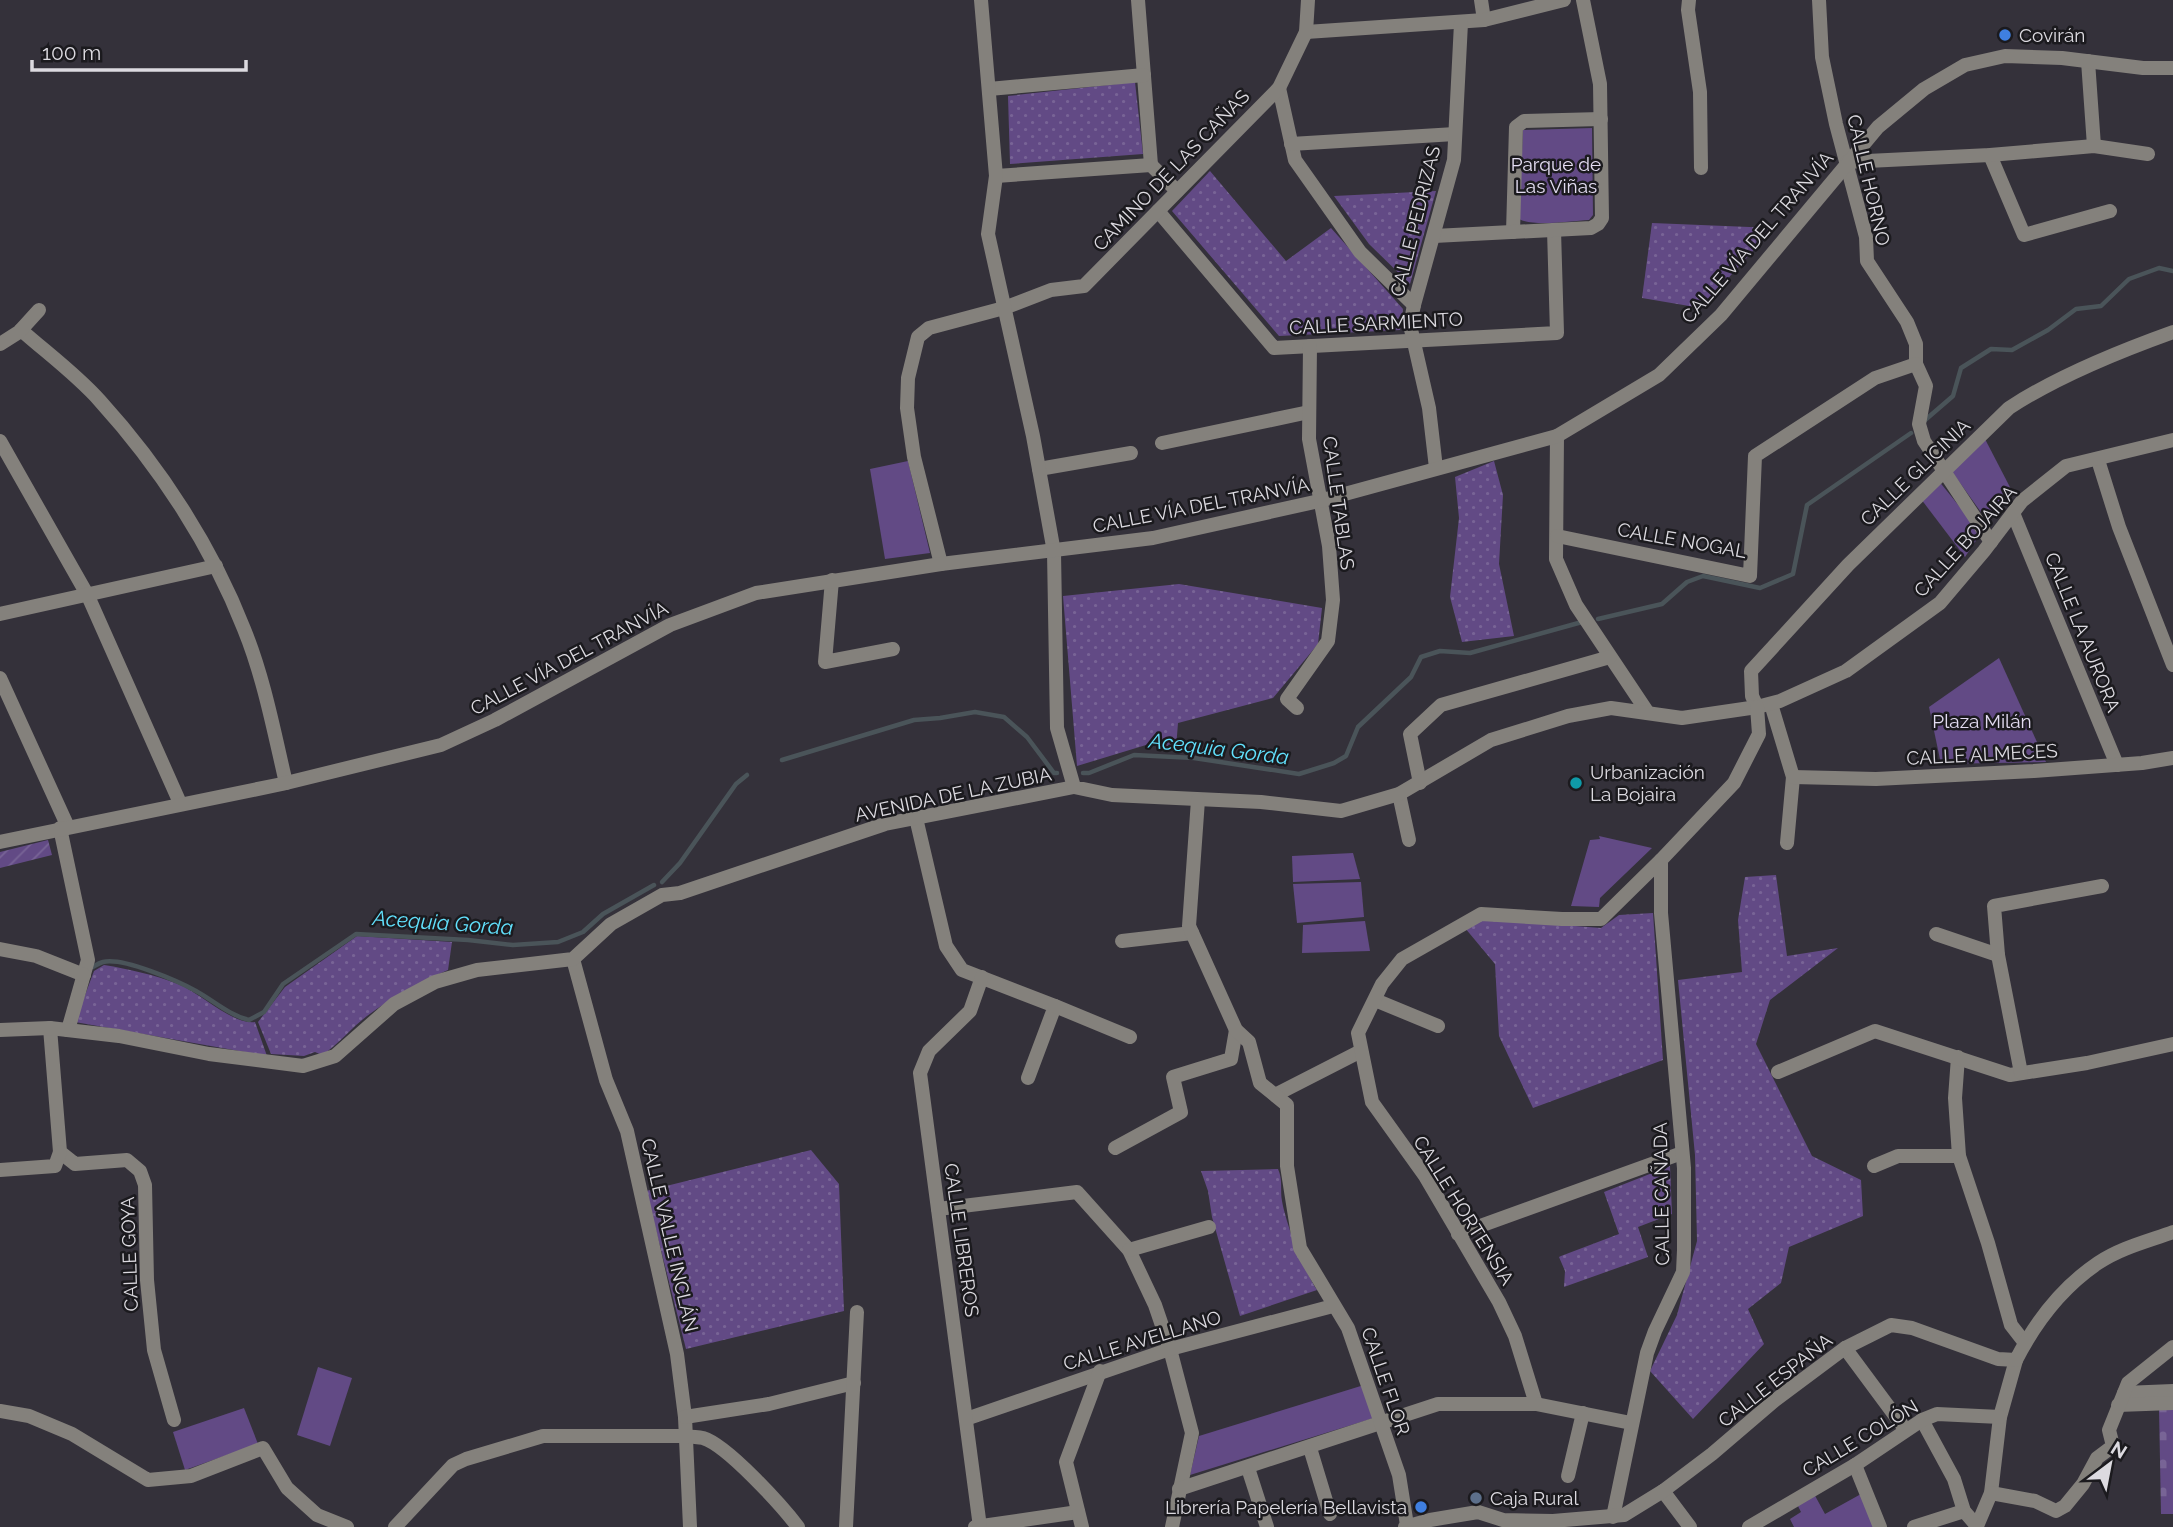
<svg xmlns="http://www.w3.org/2000/svg" width="2173" height="1527" font-family="Raleway,sans-serif">
  <style>
    .grass { fill: url(#grass-dots) }
    .cemetery { fill: url(#cemetery-stones) }
    .park { fill: #624a85 }
    .garden { fill: url(#garden-furrows) }
    .lines { fill: none; stroke-linecap: round; stroke-linejoin: round }
    .stream { stroke: #4a5459; stroke-width: 4.5 }
    .minor { stroke: #84817c; stroke-width: 14 }
    .tertiary { stroke: #84817c; stroke-width: 14 }
    .shop-dot { fill: #3f7fe0; stroke: #1b1a1e; stroke-width: 2.5 }
    .culture-dot { fill: #0f9aa8; stroke: #1b1a1e; stroke-width: 2.5 }
    .service-dot { fill: #5c6f8a; stroke: #1b1a1e; stroke-width: 2.5 }
    .labels { text-anchor: middle; stroke-width: 5; stroke-linejoin: round; paint-order: stroke }
    .poi-label { font-size: 19px; fill: #dcdae0; stroke: #1b1a1e; text-anchor: start }
    .park-label { font-size: 19px; fill: #e3dcf1; stroke: #1b1a1e }
    .street-label { font-size: 19px; fill: #dcdae0; stroke: #1b1a1e }
    .water-label { font-size: 21px; font-style: italic; fill: #62e2fe; stroke: #1b1a1e }
  </style>
  <defs>
    <pattern id="grass-dots" width="8" height="8" patternUnits="userSpaceOnUse" patternTransform="scale(1.75)"><rect width="8" height="8" fill="#624a85"/><path d="M2 2h.1M6 6h.1" fill="none" stroke="#786496" stroke-width="1.8" stroke-linecap="round"/></pattern>
    <pattern id="cemetery-stones" width="16" height="16" patternUnits="userSpaceOnUse" patternTransform="scale(1.75)"><rect width="16" height="16" fill="#624a85"/><path d="M2 7V4a2 2 0 0 1 4 0v3zM10 15v-3a2 2 0 0 1 4 0v3z" fill="#786496"/></pattern>
    <pattern id="garden-furrows" width="10" height="10" patternUnits="userSpaceOnUse" patternTransform="scale(1.75)"><rect width="10" height="10" fill="#624a85"/><path d="M-1 1l2-2M0 10L10 0M9 11l2-2" fill="none" stroke="#786496"/></pattern>
  </defs>
  <rect width="100%" height="100%" fill="#34313a"/>
  <g class="grass">
    <polygon points="1135,82 1143,154 1010,164 1008,96"/>
    <polygon points="1210,171 1286,261 1331,228 1403,309 1400,330 1279,336 1172,211"/>
    <polygon points="1436,191 1410,284 1369,244 1334,196"/>
    <polygon points="1652,223 1774,228 1701,308 1642,298"/>
    <polygon points="1494,461 1503,495 1499,564 1514,636 1462,642 1450,597 1459,518 1455,477"/>
    <polygon points="1179,584 1322,608 1318,644 1273,698 1178,723 1176,748 1146,745 1077,766 1063,596"/>
    <polygon points="1776,875 1787,956 1838,948 1770,1000 1756,1044 1812,1156 1861,1180 1863,1216 1789,1247 1781,1283 1748,1309 1764,1344 1693,1419 1650,1371 1677,1315 1697,1241 1695,1155 1678,980 1742,972 1738,920 1745,877"/>
    <polygon points="1653,913 1663,1060 1533,1108 1499,1036 1495,964 1465,928 1486,919 1601,928 1619,915"/>
    <path d="M357 936 452 942 448 970C419 982 393 997 367 1016 351 1028 339 1044 322 1055L315 1052 304 1056 271 1054 258 1022 285 987Z"/>
    <path d="M104 965C129 969 155 975 178 984 201 993 232 1025 255 1022L267 1056 75 1022 94 971Z"/>
    <polygon points="811,1150 839,1184 844,1311 686,1349 646,1191"/>
    <polygon points="1670,1166 1672,1214 1638,1227 1648,1257 1564,1287 1565,1271 1559,1257 1561,1256 1619,1234 1604,1192"/>
    <path d="M1278 1169C1283 1180 1280 1190 1282 1201 1286 1224 1304 1271 1317 1290L1240 1316 1212 1217 1208 1191 1201 1171Z"/>
  </g>
  <polygon class="cemetery" points="2173,1406 2173,1514 2161,1514 2159,1407"/>
  <g class="park">
    <path d="M1592 128 1593 215 1589 220C1571 221 1533 227 1519 219L1523 130Z"/>
    <polygon points="1985,439 2013,493 1988,522 1950,469"/>
    <polygon points="908,461 930,553 885,559 870,469"/>
    <polygon points="1938,480 1981,533 1965,557 1921,499"/>
    <polygon points="1999,658 2046,762 1941,764 1929,707"/>
    <polygon points="1599,836 1652,848 1600,898 1599,907 1571,906 1590,840 1600,839"/>
    <polygon points="1353,853 1360,879 1293,882 1292,856"/>
    <polygon points="1361,882 1364,917 1297,923 1293,884"/>
    <polygon points="1365,921 1370,951 1302,953 1303,925"/>
    <polygon points="318,1367 352,1378 330,1446 297,1435"/>
    <polygon points="1364,1385 1374,1418 1190,1475 1199,1436"/>
    <polygon points="244,1408 258,1444 185,1470 173,1432"/>
    <polygon points="1813,1492 1825,1514 1861,1494 1874,1527 1794,1527 1790,1519 1801,1512 1796,1502"/>
  </g>
  <polygon class="garden" points="48,840 52,855 0,868 0,852"/>
  <g class="lines">
    <g class="stream">
      <polyline points="1924,421 1953,396 1961,368 1991,349 2012,350 2048,330 2076,309 2101,306 2129,279 2159,268 2173,271"/>
      <polyline points="1598,619 1662,604 1687,582 1703,576 1760,588 1793,574 1807,505 1911,433"/>
      <polyline points="782,760 914,720 940,718 975,712 1004,717 1027,737 1054,773 1057,773"/>
      <polyline points="1083,773 1089,773 1134,755 1194,758 1299,774 1334,763 1346,756 1358,727 1411,677 1421,657 1440,651 1470,653 1582,622"/>
      <polyline points="662,882 680,863 736,784 747,775"/>
      <path d="M93 967C96 965 99 963 103 962 123 957 178 981 196 991 214 1001 229 1015 249 1020L264 1012 283 984 356 934 468 940 513 945 558 942 583 932 603 914 654 885"/>
    </g>
    <g class="minor">
      <polyline points="1138,0 1151,165"/>
      <polyline points="1481,0 1484,20"/>
      <polyline points="1689,0 1688,10 1700,92 1701,168"/>
      <polyline points="1819,0 1822,57 1836,124 1866,237 1867,261 1907,322 1916,344 1916,364 1926,386 1919,424 1924,441 1991,542"/>
      <polyline points="1306,32 1484,20 1564,0"/>
      <polyline points="2088,61 2094,146"/>
      <polyline points="1279,88 1295,160 1360,252 1414,305"/>
      <polyline points="989,89 1144,75"/>
      <polyline points="1291,144 1455,134"/>
      <polyline points="1990,155 2024,235 2110,211"/>
      <polyline points="1847,162 1990,155 2094,146 2148,154"/>
      <polyline points="996,176 1151,165 1177,191"/>
      <polyline points="1158,211 1274,348 1557,333 1554,230"/>
      <polyline points="1513,232 1516,127 1524,121 1601,119"/>
      <polyline points="1434,236 1591,228 1598,224 1602,218 1600,84 1583,0"/>
      <path d="M21 330C47 353 77 375 100 401 160 467 212 547 244 629 264 678 274 732 286 783"/>
      <polyline points="0,344 19,332 39,310"/>
      <polyline points="1557,436 1556,559 1576,605 1648,713"/>
      <polyline points="0,441 88,596 180,803"/>
      <polyline points="1162,443 1309,412"/>
      <polyline points="2098,460 2119,527 2173,665"/>
      <polyline points="1436,468 1429,408 1410,325 1414,305 1454,160 1461,23"/>
      <polyline points="1039,469 1131,453"/>
      <polyline points="2013,513 2117,765"/>
      <polyline points="1557,536 1750,576 1755,456 1875,378 1916,364"/>
      <polyline points="941,564 914,457 907,408 908,378 918,337 929,328 1004,308 1051,290 1084,286 1279,88 1306,32 1308,0"/>
      <polyline points="832,580 825,662 893,649"/>
      <polyline points="0,614 216,566"/>
      <polyline points="0,678 68,827"/>
      <polyline points="1771,704 1793,777 1787,843"/>
      <path d="M1757 707 1752 696 1751 671 1848 565 2009 408C2056 377 2120 351 2173 332"/>
      <polyline points="1297,708 1287,699 1328,641 1333,600 1329,546 1309,439 1310,346"/>
      <polyline points="1793,777 1876,779 2034,771 2142,763 2173,758"/>
      <polyline points="1420,783 1410,734 1441,705 1610,657"/>
      <polyline points="1399,794 1409,840"/>
      <polyline points="916,818 946,946 962,970 1055,1006 1028,1078"/>
      <polyline points="60,828 88,960 68,1030"/>
      <polyline points="1936,934 1998,955"/>
      <polyline points="1122,941 1192,933"/>
      <polyline points="0,949 36,956 84,975"/>
      <polyline points="573,959 606,1080 627,1131 677,1354 685,1417 690,1527"/>
      <polyline points="1375,1000 1438,1026"/>
      <polyline points="1055,1006 1130,1037"/>
      <polyline points="50,1028 60,1152 75,1164 127,1160 140,1171 145,1185 147,1280 154,1350 174,1420"/>
      <polyline points="0,1030 50,1028 119,1036 209,1054 303,1066 335,1056 394,1004 435,982 477,970 573,959 611,924 662,895 680,893 885,824 1074,787"/>
      <polyline points="1958,1057 1955,1098 1959,1156 1988,1243 2011,1325 2025,1343"/>
      <polyline points="1778,1072 1875,1031 2010,1075 2087,1063 2173,1044"/>
      <polyline points="2021,1073 1998,955 1994,906 2102,886"/>
      <polyline points="1275,1095 1361,1051"/>
      <polyline points="1115,1148 1181,1112 1173,1077 1231,1059 1236,1030"/>
      <polyline points="1874,1166 1898,1156 1959,1156"/>
      <polyline points="0,1170 55,1166 60,1152"/>
      <polyline points="938,1209 1077,1192 1129,1250 1155,1305 1170,1349 1192,1433 1172,1527"/>
      <polyline points="1458,1234 1682,1153"/>
      <polyline points="1129,1250 1209,1227"/>
      <polyline points="1845,1348 1905,1429"/>
      <polyline points="2124,1393 2173,1391"/>
      <polyline points="1536,1404 1515,1336 1499,1302 1425,1176 1372,1102 1358,1033 1382,984 1402,959 1481,914 1562,919 1601,919 1661,860"/>
      <polyline points="2118,1405 2173,1403"/>
      <polyline points="0,1411 29,1416 72,1434 148,1480 191,1476 263,1448 287,1488 317,1515 347,1527"/>
      <polyline points="685,1417 769,1404 854,1383"/>
      <polyline points="966,1419 1170,1349 1333,1306"/>
      <polyline points="1922,1420 1954,1479 1964,1511 1977,1526 1991,1493 2000,1417 2016,1360"/>
      <polyline points="1310,1448 1330,1514"/>
      <polyline points="1855,1465 1880,1527"/>
      <polyline points="1248,1468 1267,1527"/>
      <polyline points="1568,1476 1583,1413"/>
      <polyline points="1179,1489 1438,1404 1536,1404 1631,1423"/>
      <polyline points="1663,1491 1690,1527"/>
      <polyline points="1991,1493 2035,1501 2056,1511 2065,1506 2083,1484 2097,1458 2113,1446 2109,1430 2128,1383 2173,1347"/>
      <path d="M395 1527 453 1465 466 1459 543 1436H687C692 1437 698 1437 703 1438 727 1445 782 1506 798 1527"/>
      <polyline points="846,1527 857,1312"/>
      <polyline points="975,1527 1078,1512"/>
      <polyline points="980,1527 920,1073 929,1051 970,1011 982,977"/>
      <polyline points="1082,1527 1066,1462 1100,1371"/>
      <polyline points="1749,1527 1855,1465 1922,1420 1937,1414 2000,1417"/>
      <polyline points="1914,1527 1964,1511"/>
    </g>
    <g class="tertiary">
      <polyline points="981,0 996,176 988,234 1033,436 1054,552 1057,728 1074,787 1112,795 1261,802 1341,811 1399,794 1491,740 1568,716 1611,708 1682,718 1757,707 1780,701 1846,671 1940,603 1984,551 2022,501 2066,466 2173,440"/>
      <polyline points="1198,800 1189,926 1236,1030 1249,1042 1260,1083 1287,1105 1287,1166 1300,1248 1348,1328 1399,1475 1407,1525"/>
      <polyline points="0,842 282,784 441,745 495,720 670,625 756,593 941,564 1153,538 1319,501 1557,436 1659,375 1721,315 1878,127 1924,89 1965,65 2005,56 2062,58 2143,68 2173,68"/>
      <polyline points="1613,1517 1647,1353 1655,1331 1683,1272 1684,1250 1684,1168 1661,913 1661,860 1734,783 1759,734 1757,707"/>
      <path d="M1405 1527 1430 1520 1478 1512 1503 1520 1553 1521 1624 1515 1663 1491 1712 1454 1774 1401 1845 1348 1891 1325 1912 1328 1998 1359 2016 1360C2036 1321 2061 1288 2098 1263 2120 1248 2148 1241 2173 1232"/>
    </g>
  </g>
  <g class="shop-dot">
    <circle cx="2005" cy="35" r="7"/>
    <circle cx="1421" cy="1507" r="7"/>
  </g>
  <circle class="culture-dot" cx="1576" cy="783" r="7"/>
  <circle class="service-dot" cx="1476" cy="1498" r="7"/>
  <g class="labels">
    <g class="poi-label">
      <text x="2019" y="42">Covirán</text>
      <text x="1590" y="779">Urbanización<tspan x="1590" dy="22">La Bojaira</tspan></text>
      <text x="1490" y="1505">Caja Rural</text>
      <text x="1407" y="1514" text-anchor="end">Librería Papelería Bellavista</text>
    </g>
    <g class="park-label">
      <text x="1556" y="171">Parque de<tspan x="1556" dy="22">Las Viñas</tspan></text>
      <text x="1982" y="728">Plaza Milán</text>
    </g>
    <g class="street-label">
      <text transform="translate(1171 170) rotate(-46)" y="7">CAMINO DE LAS CAÑAS</text>
      <text transform="translate(1869 180) rotate(77)" y="7">CALLE HORNO</text>
      <text transform="translate(1415 221) rotate(-76)" y="7">CALLE PEDRIZAS</text>
      <text transform="translate(1757 237) rotate(-49)" y="7">CALLE VÍA DEL TRANVÍA</text>
      <text transform="translate(1376 323) rotate(-3)" y="7">CALLE SARMIENTO</text>
      <text transform="translate(1915 472) rotate(-44)" y="7">CALLE GLICINIA</text>
      <text transform="translate(1339 503) rotate(82)" y="7">CALLE TABLAS</text>
      <text transform="translate(1201 505) rotate(-11)" y="7">CALLE VÍA DEL TRANVÍA</text>
      <text transform="translate(1682 540) rotate(10)" y="7">CALLE NOGAL</text>
      <text transform="translate(1965 541) rotate(-48)" y="7">CALLE BOJAIRA</text>
      <text transform="translate(2083 632) rotate(68)" y="7">CALLE LA AURORA</text>
      <text transform="translate(569 658) rotate(-28)" y="7">CALLE VÍA DEL TRANVÍA</text>
      <text transform="translate(1982 754) rotate(-3)" y="7">CALLE ALMECES</text>
      <text transform="translate(953 794) rotate(-12)" y="7">AVENIDA DE LA ZUBIA</text>
      <text transform="translate(1661 1194) rotate(-91)" y="7">CALLE CAÑADA</text>
      <text transform="translate(1464 1210) rotate(58)" y="7">CALLE HORTENSIA</text>
      <text transform="translate(670 1235) rotate(77)" y="7">CALLE VALLE INCLÁN</text>
      <text transform="translate(962 1240) rotate(82)" y="7">CALLE LIBREROS</text>
      <text transform="translate(129 1254) rotate(-92)" y="7">CALLE GOYA</text>
      <text transform="translate(1142 1340) rotate(-17)" y="7">CALLE AVELLANO</text>
      <text transform="translate(1775 1380) rotate(-38)" y="7">CALLE ESPAÑA</text>
      <text transform="translate(1386 1381) rotate(71)" y="7">CALLE FLOR</text>
      <text transform="translate(1860 1438) rotate(-31)" y="7">CALLE COLÓN</text>
    </g>
    <g class="water-label">
      <text transform="translate(1219 749) rotate(7)" y="7">Acequia Gorda</text>
      <text transform="translate(443 923) rotate(4)" y="7">Acequia Gorda</text>
    </g>
  </g>
  <g transform="translate(2110 1464) rotate(32)" stroke="#1b1a1e" stroke-width="5" paint-order="stroke">
  <path d="M0-5L12 26L0 18L-12 26Z" fill="#dcdae0"/>
  <text y="-10" font-size="19" font-weight="bold" text-anchor="middle" fill="#dcdae0">N</text>
  </g>
  <path d="M32 60v10h214v-10" fill="none" stroke="#dcdae0" stroke-width="3.5"/>
  <text x="42" y="60" font-size="21" fill="#dcdae0" stroke="#1b1a1e" stroke-width="5" paint-order="stroke">100 m</text>
</svg>
